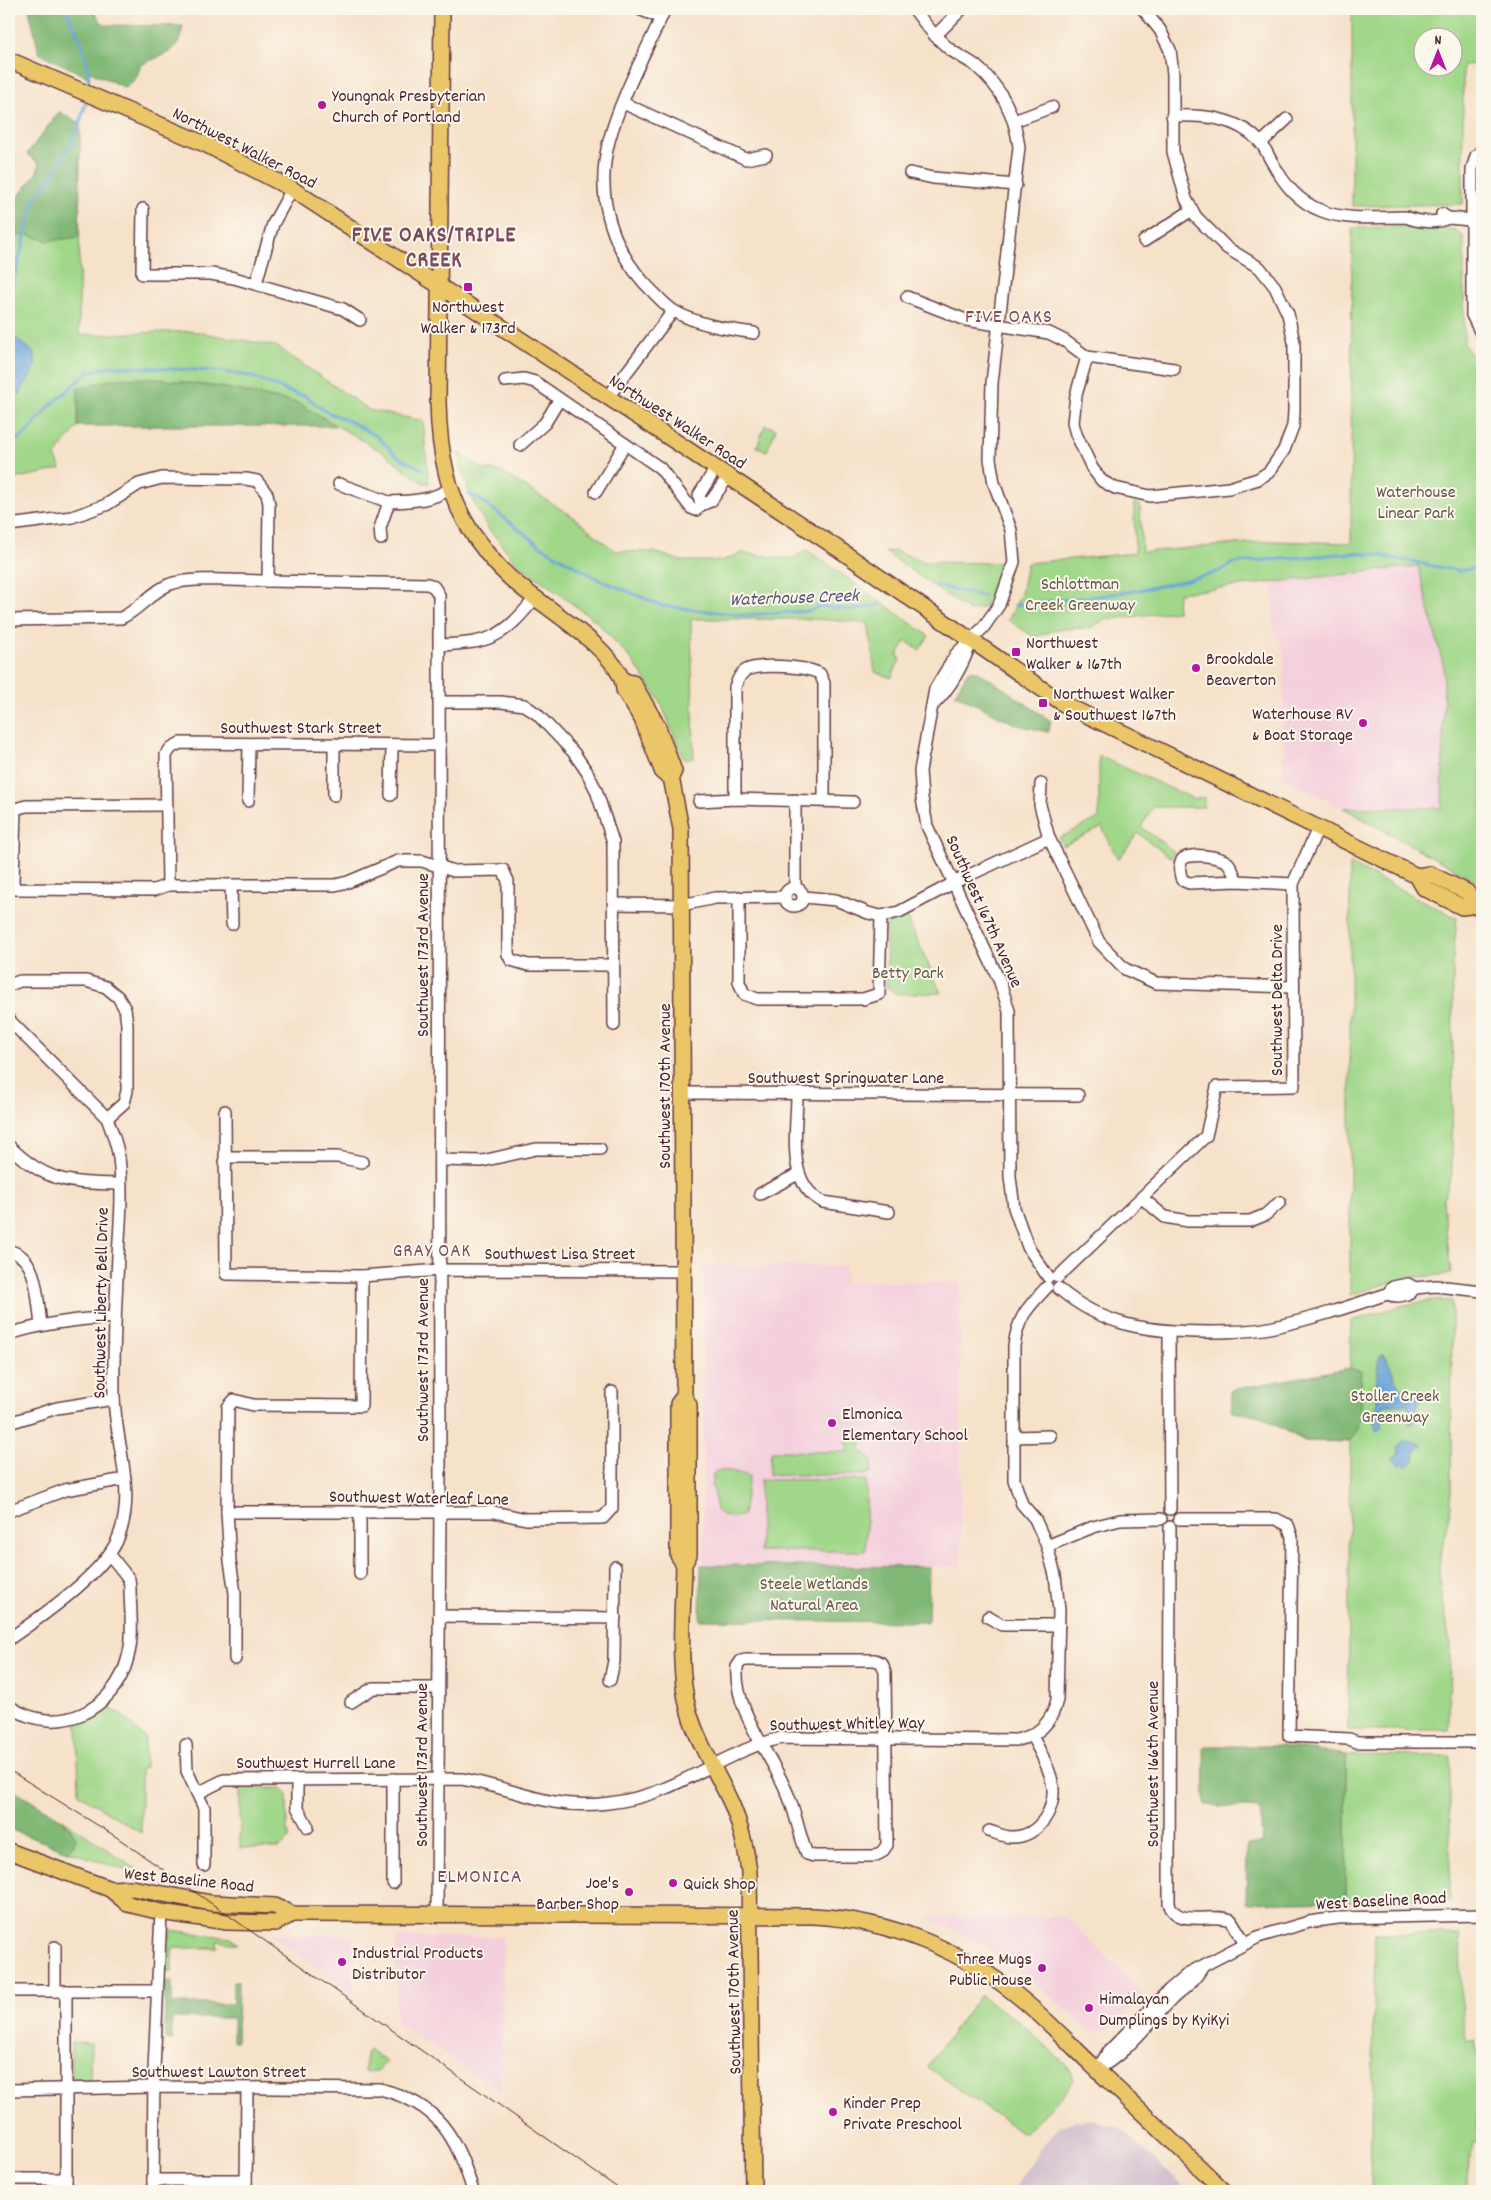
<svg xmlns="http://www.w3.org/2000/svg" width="1491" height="2200" font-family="Dekko,sans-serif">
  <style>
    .built { fill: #f4cfdc }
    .industrial { fill: #d0bdcc }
    .green { fill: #a0d789; stroke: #757b5a; fill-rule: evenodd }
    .forest { fill: #80b875; stroke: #656c50 }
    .water { fill: #6aa4da; stroke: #5a6282 }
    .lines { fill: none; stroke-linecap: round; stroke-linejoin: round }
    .stream { stroke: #6aa4da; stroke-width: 3 }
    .minor-casing { stroke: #643c43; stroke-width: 14 }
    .major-casing { stroke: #643c43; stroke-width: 18 }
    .minor { stroke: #fff; stroke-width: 11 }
    .major { stroke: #ebc669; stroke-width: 15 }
    .tram { stroke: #4a1f2b; stroke-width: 1 }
    .poi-dot { fill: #b5179e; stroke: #fbf7ec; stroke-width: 2 }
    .labels { text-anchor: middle; stroke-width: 4; stroke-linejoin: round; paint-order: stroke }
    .poi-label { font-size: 18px; fill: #4a1f2b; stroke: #fbf7ec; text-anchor: start }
    .street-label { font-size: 18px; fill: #4a1f2b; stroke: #fbf7ec }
    .park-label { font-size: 18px; fill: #645647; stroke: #fbf7ec }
    .water-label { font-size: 19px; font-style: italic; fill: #575471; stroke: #fbf7ec }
    .neighbourhood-label { font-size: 19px; letter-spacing: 1px; fill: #7a4c5e; stroke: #fbf7ec }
    .quarter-label { font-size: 20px; letter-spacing: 1px; fill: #7a4c5e; stroke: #fbf7ec }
    .district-label { font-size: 22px; font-weight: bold; letter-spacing: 1px; fill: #7a4c5e; stroke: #fbf7ec }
  </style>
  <rect width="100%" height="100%" fill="#fbf7ec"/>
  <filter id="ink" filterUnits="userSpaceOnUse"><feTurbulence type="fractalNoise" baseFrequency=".02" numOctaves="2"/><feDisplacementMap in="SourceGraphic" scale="10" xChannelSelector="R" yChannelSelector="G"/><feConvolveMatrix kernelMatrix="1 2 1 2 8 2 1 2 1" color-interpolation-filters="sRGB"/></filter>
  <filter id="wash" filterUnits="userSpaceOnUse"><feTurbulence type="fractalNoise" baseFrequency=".0096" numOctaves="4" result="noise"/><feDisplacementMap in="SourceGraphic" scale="20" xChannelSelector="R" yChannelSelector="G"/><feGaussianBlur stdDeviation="1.12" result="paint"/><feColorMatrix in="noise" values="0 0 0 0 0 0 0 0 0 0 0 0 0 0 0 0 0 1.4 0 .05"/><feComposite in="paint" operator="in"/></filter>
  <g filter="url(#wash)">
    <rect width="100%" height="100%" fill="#f6e1c9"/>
    <g class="built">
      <polygon points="1418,566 1444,668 1442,808 1343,808 1283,778 1284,650 1273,630 1273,582"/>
      <polygon points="703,1266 846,1266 846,1282 960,1282 961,1567 703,1565"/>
      <polygon points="925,1916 1066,1917 1144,1994 1110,2028 1102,2032 1091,2031 1014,1966 973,1939"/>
      <polygon points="272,1935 354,1935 354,1995"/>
      <polygon points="396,1937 503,1937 501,2092 396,2022"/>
    </g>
    <polygon class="industrial" points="1092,2119 1120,2128 1188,2191 1013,2191 1037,2153 1058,2127 1075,2121"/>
    <g class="green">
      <path d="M1352 9H1482V64L1463 65V204L1352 206ZM1424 38H1454V68H1424Z"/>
      <polygon points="59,112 80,123 79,335 192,331 276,346 369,410 423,421 429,483 423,483 384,453 298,403 227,388 151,378 79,388 78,426 55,456 61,469 9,480 9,249 11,241 9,240 9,209 36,174 40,164 27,154"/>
      <path d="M1352 228C1372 228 1442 224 1457 231 1461 233 1463 236 1464 240V344L1471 354 1482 360V884L1343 808H1442L1444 668 1418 566 1178 593 1177 611 1104 620 1090 628 1059 629 1034 637 1008 620 1021 594 1027 563 1135 553 1134 503 1140 505 1142 552 1272 541 1351 543Z"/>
      <polygon points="765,425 776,429 767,451 757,447"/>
      <polygon points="458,452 482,469 501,472 572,516 615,551 655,552 681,561 721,561 742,553 791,559 807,550 929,636 919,650 906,641 897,656 901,658 891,678 875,672 868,623 813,619 691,619 694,758 684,759 661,703 632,660 597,622 516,562 487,527 469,494"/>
      <path d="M896 551 925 562 1001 563C998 579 994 593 984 607L969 611 885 552Z"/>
      <polygon points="1099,756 1194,799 1204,797 1204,807 1153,807 1141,827 1175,852 1171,858 1138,833 1118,860 1102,827 1063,846 1059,838 1099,818"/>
      <polygon points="1350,864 1457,918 1453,957 1452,1174 1443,1201 1451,1274 1405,1278 1350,1295"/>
      <polygon points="906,914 941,993 896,994 887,987 886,925 889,920"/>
      <polygon points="1433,1300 1452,1301 1451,1506 1438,1566 1450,1645 1449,1730 1348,1730 1350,1442 1305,1441 1257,1415 1232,1412 1231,1390 1350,1368 1351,1321 1404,1305"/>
      <polygon points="847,1433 863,1444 860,1449 872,1460 872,1472 864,1475 769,1475 771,1451 847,1452"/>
      <path d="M716 1471H731L749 1476 743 1515C733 1519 723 1517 716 1510L714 1489 711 1487 713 1474Z"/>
      <rect x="760" y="1480" width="106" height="71"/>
      <path d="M106 1708C127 1713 128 1726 145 1737V1768H141V1833L79 1794 77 1721Z"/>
      <polygon points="1346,1755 1450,1756 1450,1901 1346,1901"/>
      <polygon points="240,1788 281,1788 287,1792 287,1829 290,1838 280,1848 240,1848"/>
      <polygon points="62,1819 151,1879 68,1851 71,1849 72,1830"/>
      <polygon points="171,1930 231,1938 238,1944 217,1941 217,1948 172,1948 172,1971 165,1971 165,1935 171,1937"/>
      <polygon points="1375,1934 1460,1934 1462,2019 1467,2042 1474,2040 1482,2066 1482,2092 1480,2092 1476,2130 1482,2131 1480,2143 1473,2143 1466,2191 1371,2191"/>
      <polygon points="980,1995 1023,2025 1064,2063 1072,2073 1073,2080 1070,2087 1024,2134 927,2067"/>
      <polygon points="71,2042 91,2043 90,2082 76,2081 71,2074"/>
      <polygon points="369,2050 386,2062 377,2072 365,2072 365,2054"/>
    </g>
    <g class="forest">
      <path d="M29 9H92L104 25 183 26C179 56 163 53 141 65L136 78 126 88 88 71 90 78 39 53Z"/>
      <polygon points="59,112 80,123 79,237 48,241 25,234 9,240 9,209 36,174 40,164 27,154"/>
      <polygon points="151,378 227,388 298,403 335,426 78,426 78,388 113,379"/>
      <polygon points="972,670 978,671 1051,721 1048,732 1017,725 955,694 967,673"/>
      <path d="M1350 1368 1362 1372C1358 1396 1368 1420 1350 1441H1305L1257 1415 1232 1412 1231 1390Z"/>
      <polygon points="701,1565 929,1567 928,1622 700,1620"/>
      <polygon points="1204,1746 1281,1746 1346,1755 1346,1901 1246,1903 1247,1844 1262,1844 1260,1808 1205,1805"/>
      <polygon points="9,1788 62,1819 76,1837 74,1844 68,1851 9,1829"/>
      <polygon points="165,1981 172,1981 172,2004 233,2004 233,1981 238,1981 237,2041 233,2041 233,2018 172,2018 172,2041 165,2040"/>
    </g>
    <g class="water">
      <path d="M9 321C10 326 11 332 14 336 23 347 39 348 35 367 32 377 23 384 20 395L13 386H9Z"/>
      <path d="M1383 1354C1394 1368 1391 1377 1405 1391L1420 1390 1415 1422 1409 1425 1411 1414 1407 1405H1386L1380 1410 1383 1427 1377 1431 1375 1428 1377 1398 1375 1393 1380 1357Z"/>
      <polygon points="1404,1440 1421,1444 1421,1447 1415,1452 1414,1461 1407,1467 1403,1463 1400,1466 1392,1458 1399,1453 1398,1447"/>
    </g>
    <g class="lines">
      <g class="stream">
        <path d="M66 9C79 37 91 56 88 88"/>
        <polyline points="9,299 34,201 55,171 77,132 87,99"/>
        <polyline points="9,445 26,434 47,409 88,372 112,366 217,371 250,376 298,395 304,395 325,411 353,423 379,438 398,457 423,469"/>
        <polyline points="469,494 481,500 539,545 598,579 663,606 742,615 810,611 819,606 853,610 882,604"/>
        <polyline points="937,586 983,596"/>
        <path d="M1015 605C1073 599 1130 594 1187 580 1203 576 1219 574 1233 563L1354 553 1378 555 1458 571 1482 567"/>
      </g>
    </g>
  </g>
  <g filter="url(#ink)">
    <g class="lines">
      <defs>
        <g id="minor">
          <polyline points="639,9 661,18"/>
          <path d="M665 9C646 52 621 96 609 141 594 198 613 254 654 293 660 299 667 307 674 311 698 325 727 329 754 333"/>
          <path d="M914 9C924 23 934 36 947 47 956 55 967 59 976 66 1001 87 1015 116 1019 147L992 383 990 459 994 483 1011 530 1014 562 999 605 983 628 956 654 935 689 920 771 922 798 927 826 1000 982 1009 1011 1010 1177 1014 1208 1028 1247 1048 1277"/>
          <polyline points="935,36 962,9"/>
          <polyline points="623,103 746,159 766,155"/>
          <path d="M1172 116C1204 115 1237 117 1260 142 1265 147 1268 156 1272 162 1284 184 1298 202 1322 211 1347 221 1380 217 1406 217 1418 222 1436 224 1448 218"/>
          <polyline points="1014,121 1052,107"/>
          <polyline points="1261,143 1287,119"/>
          <polyline points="1482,150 1476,156 1472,169 1472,315 1482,335"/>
          <polyline points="910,173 933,178 1016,185"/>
          <polyline points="143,209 142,274 211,274 234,278 343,309 360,320"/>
          <polyline points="1442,214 1448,218 1482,221"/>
          <polyline points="1144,241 1192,210"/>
          <polyline points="256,283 273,224 292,189"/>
          <polyline points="907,297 966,320 1049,333 1065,341 1087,357 1174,369"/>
          <polyline points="1087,357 1076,395 1073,423 1076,434 1092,468 1102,481 1115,488 1150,496 1229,488 1258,479 1269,472 1284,450 1293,426 1294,412 1294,342 1288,314 1275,287 1260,268 1227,248 1196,217 1186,199 1173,152 1173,74 1170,50 1160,30 1143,9"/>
          <polyline points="505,381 524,379 535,382 660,468 691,508 696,510 701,505 711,501 728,477"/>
          <polyline points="608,397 673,311"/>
          <polyline points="520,445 545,423 559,400"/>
          <polyline points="339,484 389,502"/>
          <polyline points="596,492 625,444"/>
          <polyline points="701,505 699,495 716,468"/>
          <path d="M9 525 72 517 106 505 139 484 162 478 246 479 257 481 267 494 269 504 268 581C244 581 188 576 168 585 150 593 139 610 121 618L9 620"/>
          <path d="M381 539 380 528 389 502C412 501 430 501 450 489"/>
          <polyline points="268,581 428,584 434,587 439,595 440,1512 437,1914"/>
          <path d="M440 645C490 643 503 638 535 598"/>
          <polyline points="440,702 501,702 524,705 537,714 574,753 587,772 596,790 613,842 614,1025"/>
          <path d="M934 704C952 686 963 665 971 642"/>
          <polyline points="334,744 334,795"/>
          <polyline points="1041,784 1040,805 1049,838 1099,942 1125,969 1156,983 1293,987"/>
          <polyline points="391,795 392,745"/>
          <path d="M735 799V687C738 680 740 672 749 669 764 664 807 666 820 674L824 683V800"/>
          <polyline points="248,801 249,744"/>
          <polyline points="699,801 735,799 853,802"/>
          <polyline points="166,805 26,806 15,809 13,882 15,889 154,890 168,885 335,885 348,882 398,861 422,861 454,871 503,870 508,881 508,954 511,960 528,965 613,965"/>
          <path d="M1237 881C1234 876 1232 867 1228 863 1221 856 1188 852 1182 860 1178 867 1180 873 1182 880L1189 883 1237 881 1293 884"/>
          <polyline points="168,885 166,755 171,748 180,743 440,745"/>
          <polyline points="231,885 232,924"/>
          <polyline points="795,887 795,800"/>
          <circle cx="794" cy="897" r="9"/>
          <polyline points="739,897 739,982 744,994 757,999 863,999 879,994 881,916"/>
          <polyline points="804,897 836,900 868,913 881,916 899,912 963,878 1049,838"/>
          <polyline points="614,904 682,905 715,898 785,897"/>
          <polyline points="9,985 20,981 86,981 106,987 118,997 125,1009 127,1024 127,1091 124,1103 107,1118"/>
          <path d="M9 1020 107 1118C112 1131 117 1144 119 1158 123 1190 120 1224 118 1256 116 1303 113 1349 114 1396 115 1444 138 1493 117 1541 101 1575 41 1617 9 1639"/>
          <polyline points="682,1093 1078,1095"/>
          <path d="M797 1095C797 1131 785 1183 823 1202L889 1212"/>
          <polyline points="225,1111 226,1274 362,1276 440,1270 683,1271"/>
          <path d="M9 1146C46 1183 70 1183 120 1184"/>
          <polyline points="225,1157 338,1157 362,1162"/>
          <polyline points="440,1160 482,1161 536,1149 600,1149"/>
          <polyline points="760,1194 798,1174"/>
          <polyline points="1142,1198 1165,1217 1188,1221 1250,1221 1265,1215 1280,1202"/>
          <path d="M9 1251C39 1256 37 1301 41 1324"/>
          <polyline points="1058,1277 1206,1136 1217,1087 1294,1086 1293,884 1318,828"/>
          <path d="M1058 1288C1104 1327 1149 1332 1208 1332 1227 1332 1250 1332 1269 1328 1309 1320 1348 1307 1387 1294L1393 1287 1408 1284 1415 1288 1436 1286 1482 1291"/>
          <path d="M1387 1294C1397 1298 1408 1296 1415 1288"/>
          <polyline points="1169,1332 1170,1509"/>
          <path d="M9 1334C44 1323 78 1319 115 1317"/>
          <polyline points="9,1423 57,1408 114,1399"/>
          <polyline points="1014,1437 1050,1436"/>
          <polyline points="9,1511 65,1490 125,1479"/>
          <polyline points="227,1512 494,1512 526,1519 603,1518 612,1508 612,1392"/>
          <polyline points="360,1512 360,1574"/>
          <polyline points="1179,1519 1276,1519 1288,1525 1292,1537 1289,1736 1349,1739 1357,1742 1482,1742"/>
          <path d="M1170 1527 1169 1903C1176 1929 1213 1912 1231 1920L1245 1943"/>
          <polyline points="1047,1546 1093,1527 1120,1520 1161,1519"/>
          <polyline points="439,1616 615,1618"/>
          <polyline points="988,1617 1002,1625 1059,1625"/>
          <polyline points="235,1659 235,1593 230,1561 227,1512 228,1407 234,1400 253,1405 361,1406 362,1276"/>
          <path d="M746 1660H875L882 1663 885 1672 887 1845 882 1852 874 1856H814L807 1854C798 1833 796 1810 785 1788 768 1750 734 1710 737 1667L741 1661Z"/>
          <polyline points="610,1680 614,1661 615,1567"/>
          <polyline points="351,1702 373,1688 438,1688"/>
          <path d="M9 1706C57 1739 115 1711 128 1657 134 1635 130 1610 130 1587L129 1579 110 1555"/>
          <polyline points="186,1745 187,1771 204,1808 204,1865"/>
          <polyline points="393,1779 393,1883"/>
          <polyline points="297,1780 297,1807 308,1827"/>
          <path d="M198 1793 224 1780 461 1779C494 1784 522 1796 554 1802 587 1808 625 1803 656 1792 699 1776 738 1747 782 1738L1016 1740C1039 1736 1052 1722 1057 1700L1059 1610 1055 1575 1047 1546 1035 1519 1022 1504 1014 1480V1346C1018 1317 1027 1308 1047 1287"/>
          <path d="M989 1831C996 1833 1004 1837 1011 1837 1039 1838 1058 1807 1052 1782 1049 1766 1039 1750 1032 1736"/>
          <polyline points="55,1947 55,1991"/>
          <polyline points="9,1991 157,1991"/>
          <polyline points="66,1991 66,2191"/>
          <path d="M1098 2069C1128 2052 1148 2023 1172 1999 1184 1988 1193 1983 1202 1968"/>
          <polyline points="1097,2070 1108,2052 1169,1990 1189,1973 1258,1937 1309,1922 1338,1918 1482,1915"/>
          <path d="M9 2090 153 2087 380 2089C439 2104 456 2136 473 2191"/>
          <polyline points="9,2179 66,2179"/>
          <polyline points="153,2180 246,2180"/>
          <polyline points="153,2191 154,2070 161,1912"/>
          <polyline points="246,2191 247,2089"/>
        </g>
        <g id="major">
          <path d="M442 9 438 402C439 453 447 498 477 540 489 557 504 574 521 587 546 608 624 655 624 690L642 719 663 773 671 777"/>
          <polyline points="9,60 207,145 292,189 837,548 1064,704 1417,876 1424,888 1462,907 1476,905"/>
          <path d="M624 681 633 683 658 727 674 771 671 777 681 829 684 1396 689 1405V1555L684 1564C683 1609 677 1670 689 1712 699 1746 718 1774 732 1805 741 1826 746 1848 749 1871L753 2191"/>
          <polyline points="1417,876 1430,874 1467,892 1476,905 1482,908"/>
          <polyline points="684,1396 678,1404 678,1555 684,1564"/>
          <polyline points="9,1851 110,1889 128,1904 161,1912 227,1922 276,1923 292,1914"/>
          <path d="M110 1889 132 1888 211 1903 275 1906 292 1914 813 1916C891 1920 965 1951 1024 2001 1048 2021 1070 2044 1093 2066 1137 2108 1181 2149 1224 2191"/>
        </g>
      </defs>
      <use href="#minor" class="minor-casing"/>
      <use href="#major" class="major-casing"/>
      <use href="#minor" class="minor"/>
      <use href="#major" class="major"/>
      <polyline class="tram" points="9,1770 115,1836 622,2191"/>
    </g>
  </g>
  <g class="poi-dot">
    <circle cx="322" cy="105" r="5"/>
    <rect x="463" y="282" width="10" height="10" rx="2.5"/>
    <rect x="1011" y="647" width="10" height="10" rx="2.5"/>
    <circle cx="1196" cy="668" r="5"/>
    <rect x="1038" y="698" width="10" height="10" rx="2.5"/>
    <circle cx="1363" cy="723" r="5"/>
    <circle cx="832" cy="1423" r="5"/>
    <circle cx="673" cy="1883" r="5"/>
    <circle cx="629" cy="1892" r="5"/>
    <circle cx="342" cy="1962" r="5"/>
    <circle cx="1042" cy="1968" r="5"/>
    <circle cx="1089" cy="2008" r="5"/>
    <circle cx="833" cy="2112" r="5"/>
  </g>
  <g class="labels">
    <g class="poi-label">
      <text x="332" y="101">Youngnak Presbyterian<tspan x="332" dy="21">Church of Portland</tspan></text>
      <text x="468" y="312" text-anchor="middle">Northwest<tspan x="468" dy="21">Walker &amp; 173rd</tspan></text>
      <text x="1026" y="648">Northwest<tspan x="1026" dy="21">Walker &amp; 167th</tspan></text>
      <text x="1206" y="664">Brookdale<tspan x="1206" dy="21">Beaverton</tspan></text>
      <text x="1053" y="699">Northwest Walker<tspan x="1053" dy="21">&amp; Southwest 167th</tspan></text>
      <text x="1353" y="719" text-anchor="end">Waterhouse RV<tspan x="1353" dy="21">&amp; Boat Storage</tspan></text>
      <text x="842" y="1419">Elmonica<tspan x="842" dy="21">Elementary School</tspan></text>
      <text x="619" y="1888" text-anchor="end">Joe's<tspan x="619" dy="21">Barber Shop</tspan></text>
      <text x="683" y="1889">Quick Shop</text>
      <text x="352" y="1958">Industrial Products<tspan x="352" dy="21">Distributor</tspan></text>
      <text x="1032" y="1964" text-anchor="end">Three Mugs<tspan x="1032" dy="21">Public House</tspan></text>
      <text x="1099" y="2004">Himalayan<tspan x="1099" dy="21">Dumplings by KyiKyi</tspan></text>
      <text x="843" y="2108">Kinder Prep<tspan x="843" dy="21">Private Preschool</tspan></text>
    </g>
    <g class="street-label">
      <text transform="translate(245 147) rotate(27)" y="6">Northwest Walker Road</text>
      <text transform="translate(678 421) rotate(33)" y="6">Northwest Walker Road</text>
      <text x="301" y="733">Southwest Stark Street</text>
      <text transform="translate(985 911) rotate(66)" y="6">Southwest 167th Avenue</text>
      <text transform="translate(422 955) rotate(-90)" y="6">Southwest 173rd Avenue</text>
      <text transform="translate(1276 1000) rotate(-90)" y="6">Southwest Delta Drive</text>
      <text x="846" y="1083">Southwest Springwater Lane</text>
      <text transform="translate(664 1086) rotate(-90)" y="6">Southwest 170th Avenue</text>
      <text x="560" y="1259">Southwest Lisa Street</text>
      <text transform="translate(100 1303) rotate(-89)" y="6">Southwest Liberty Bell Drive</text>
      <text transform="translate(422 1360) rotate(-90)" y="6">Southwest 173rd Avenue</text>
      <text transform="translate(419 1497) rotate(1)" y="6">Southwest Waterleaf Lane</text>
      <text transform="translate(847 1723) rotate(-1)" y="6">Southwest Whitley Way</text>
      <text x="316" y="1768">Southwest Hurrell Lane</text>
      <text transform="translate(1152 1764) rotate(-90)" y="6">Southwest 166th Avenue</text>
      <text transform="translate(421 1765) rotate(-90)" y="6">Southwest 173rd Avenue</text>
      <text transform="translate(189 1879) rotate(6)" y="6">West Baseline Road</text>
      <text transform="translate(1381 1900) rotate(-3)" y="6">West Baseline Road</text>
      <text transform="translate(733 1992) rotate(-91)" y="6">Southwest 170th Avenue</text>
      <text x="219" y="2077">Southwest Lawton Street</text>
    </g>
    <g class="park-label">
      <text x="1416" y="497">Waterhouse<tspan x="1416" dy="21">Linear Park</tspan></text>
      <text x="1080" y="589">Schlottman<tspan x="1080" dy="21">Creek Greenway</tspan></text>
      <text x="908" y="978">Betty Park</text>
      <text x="1395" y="1401">Stoller Creek<tspan x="1395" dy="21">Greenway</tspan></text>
      <text x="814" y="1589">Steele Wetlands<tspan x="814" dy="21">Natural Area</tspan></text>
    </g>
    <g class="water-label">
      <text transform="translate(794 596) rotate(-2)" y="7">Waterhouse Creek</text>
    </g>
    <g class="neighbourhood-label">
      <text x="432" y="1256">GRAY OAK</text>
    </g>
    <g class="quarter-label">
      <text x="1009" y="322">FIVE OAKS</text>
      <text x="480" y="1882">ELMONICA</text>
    </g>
    <g class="district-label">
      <text x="434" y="241">FIVE OAKS/TRIPLE<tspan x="434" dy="25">CREEK</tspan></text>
    </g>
  </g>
  <rect width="1491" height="2200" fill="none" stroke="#fbf7ec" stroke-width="30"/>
  <g transform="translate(1438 52)"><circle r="24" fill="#fbf7ec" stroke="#b4a19f"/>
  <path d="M0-4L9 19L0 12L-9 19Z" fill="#b5179e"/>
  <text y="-8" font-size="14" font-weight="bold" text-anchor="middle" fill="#4a1f2b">N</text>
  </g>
</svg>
